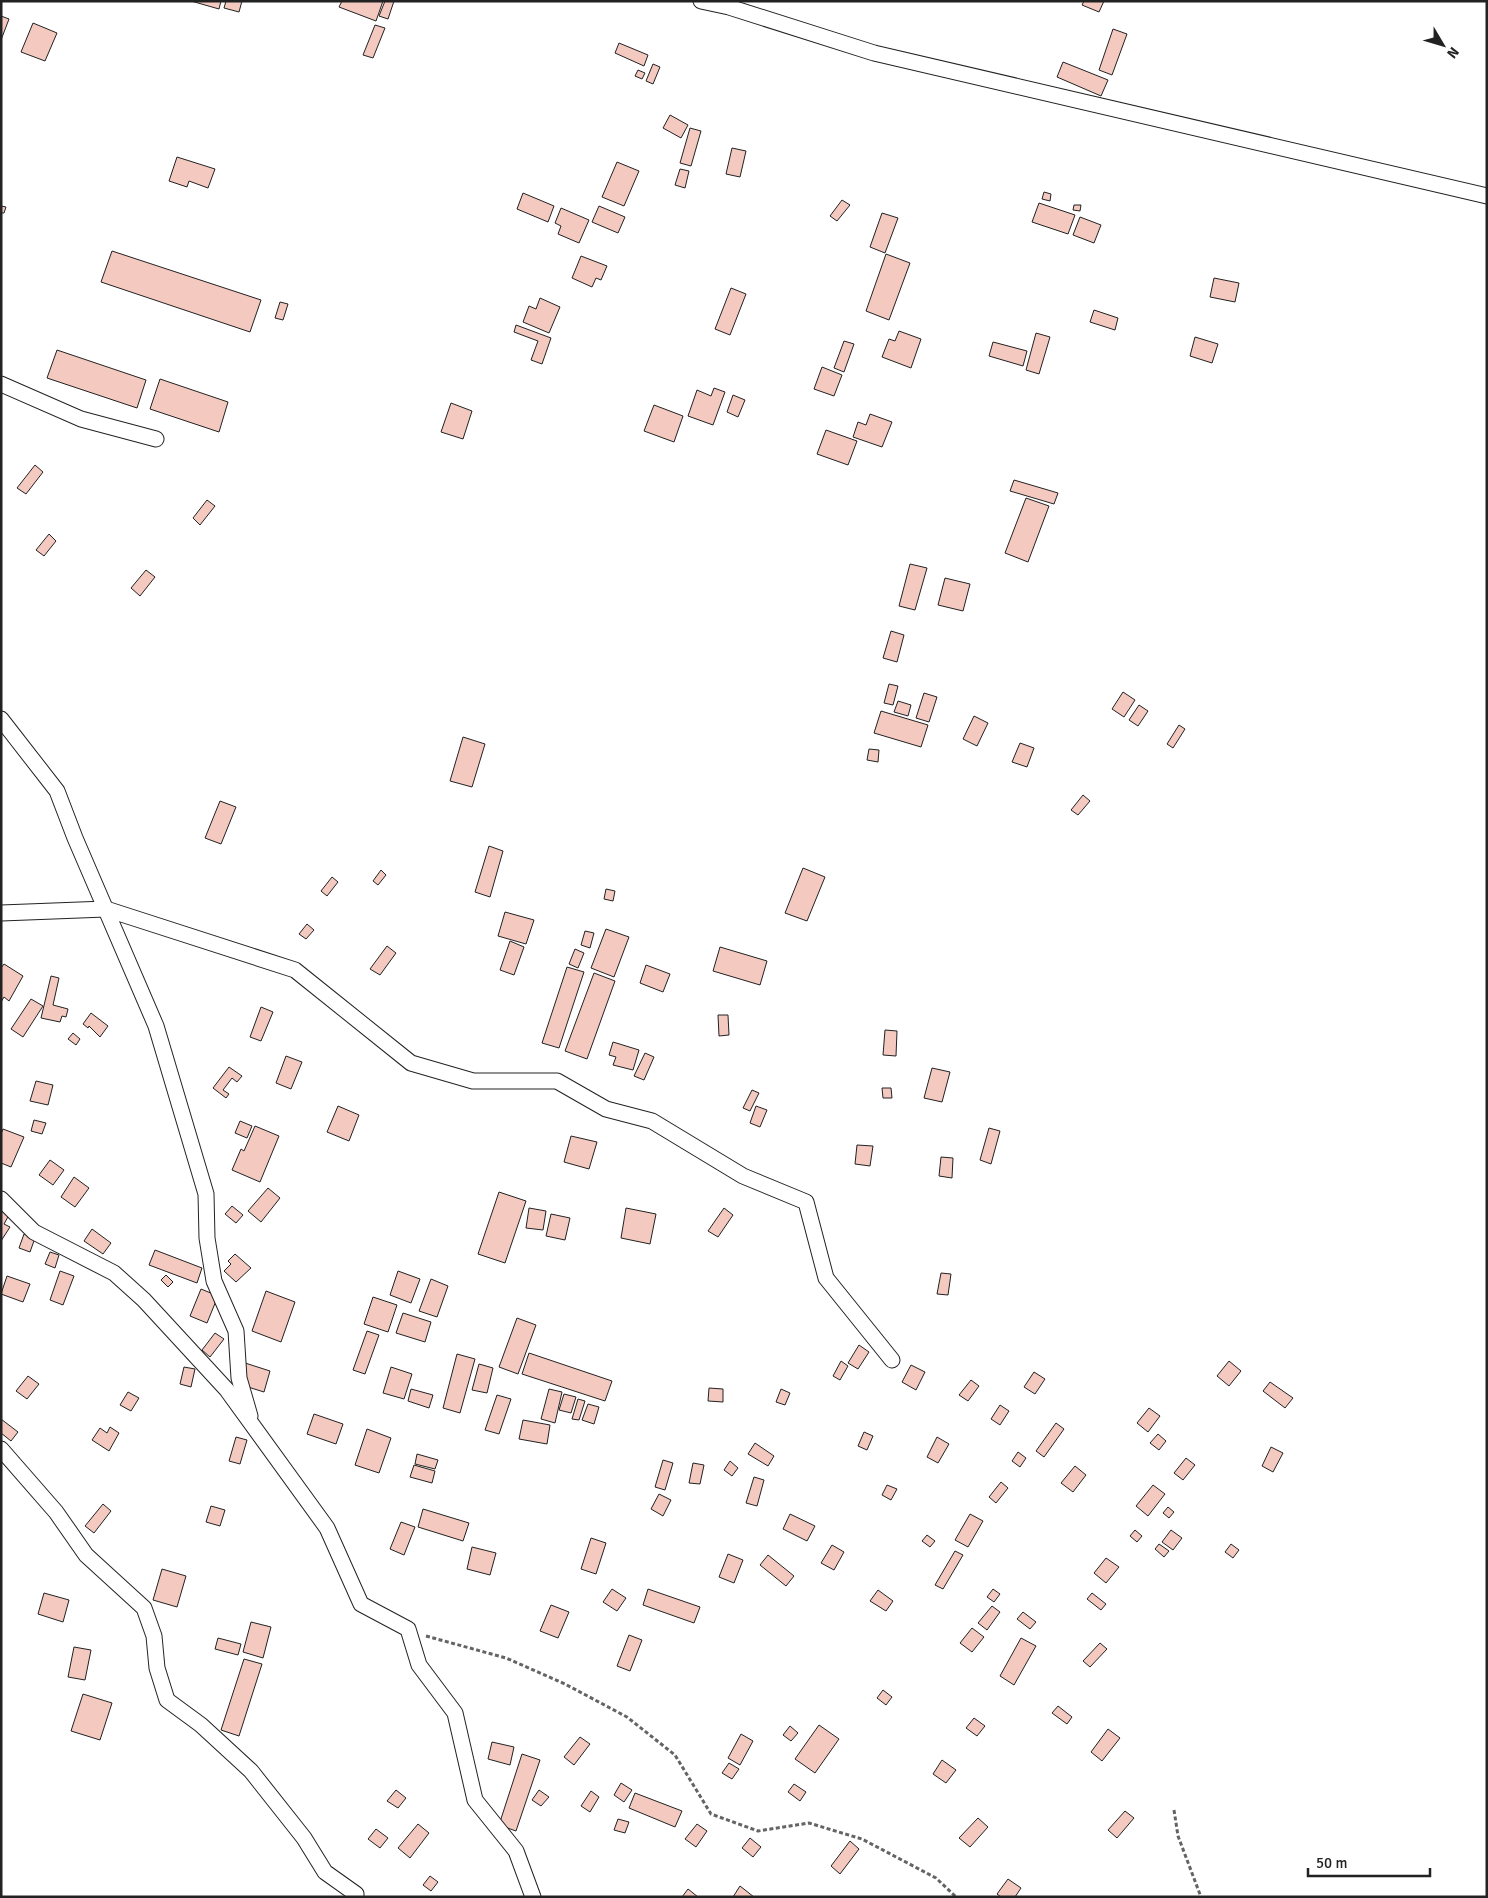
<svg xmlns="http://www.w3.org/2000/svg" width="1488" height="1898" font-family="Signika,sans-serif">
  <style>
    .building { fill: #f3c9c0; stroke: #222 }
    .lines { fill: none; stroke-linecap: round; stroke-linejoin: round }
    .minor-casing { stroke: #222; stroke-width: 17 }
    .path { stroke: #646464; stroke-width: 3; stroke-dasharray: 4 2.5; stroke-linecap: butt }
    .minor { stroke: #fff; stroke-width: 15 }
  </style>
  <rect width="100%" height="100%" fill="#fff"/>
  <g class="building">
    <polygon points="191,1 221,1 219,9"/>
    <polygon points="226,1 242,1 239,12 224,8"/>
    <polygon points="342,1 383,1 376,21 339,7"/>
    <polygon points="385,1 394,1 388,19 379,16"/>
    <polygon points="1084,1 1104,1 1099,12 1082,5"/>
    <polygon points="1,16 9,19 1,40"/>
    <polygon points="33,23 57,33 45,61 21,52"/>
    <polygon points="375,25 385,28 373,58 363,55"/>
    <polygon points="1113,29 1127,34 1112,75 1099,70"/>
    <polygon points="619,43 648,55 644,66 615,53"/>
    <polygon points="1063,62 1108,80 1101,96 1057,77"/>
    <polygon points="653,64 660,67 653,84 646,81"/>
    <polygon points="638,70 645,73 642,79 635,76"/>
    <polygon points="670,115 688,125 681,138 663,128"/>
    <polygon points="690,128 701,131 691,166 680,163"/>
    <polygon points="732,148 746,151 740,177 726,174"/>
    <polygon points="177,157 215,169 208,188 189,181 187,187 169,181"/>
    <polygon points="617,162 639,171 624,206 602,197"/>
    <polygon points="680,169 689,171 685,188 675,185"/>
    <polygon points="1044,192 1051,194 1050,201 1042,199"/>
    <polygon points="523,193 554,206 548,222 517,209"/>
    <polygon points="842,200 850,205 837,221 830,216"/>
    <polygon points="1039,203 1075,215 1068,234 1032,222"/>
    <polygon points="1074,205 1081,205 1080,211 1073,210"/>
    <polygon points="1,206 6,207 4,213 1,213"/>
    <polygon points="599,206 625,217 618,233 592,222"/>
    <polygon points="561,208 589,220 579,243 558,234 561,226 555,223"/>
    <polygon points="882,213 898,218 885,253 870,247"/>
    <polygon points="1080,217 1101,225 1094,243 1073,235"/>
    <polygon points="112,251 261,300 250,332 101,282"/>
    <polygon points="886,254 910,263 889,320 866,311"/>
    <polygon points="581,256 607,266 601,280 596,278 592,287 572,278"/>
    <polygon points="1214,278 1239,283 1235,302 1210,297"/>
    <polygon points="731,288 746,294 730,335 715,329"/>
    <polygon points="540,298 560,307 549,333 523,322 529,306 536,309"/>
    <polygon points="280,302 288,304 283,320 275,318"/>
    <polygon points="1094,310 1118,318 1115,330 1090,322"/>
    <polygon points="516,325 551,338 542,364 531,360 538,341 514,332"/>
    <polygon points="899,331 921,339 911,368 882,357 889,339 895,341"/>
    <polygon points="1036,333 1050,337 1039,374 1026,370"/>
    <polygon points="1195,337 1218,344 1212,363 1190,356"/>
    <polygon points="844,341 854,344 844,372 834,368"/>
    <polygon points="993,342 1027,351 1023,366 989,356"/>
    <polygon points="57,350 146,380 137,408 47,378"/>
    <polygon points="822,367 842,375 834,396 814,389"/>
    <polygon points="160,379 228,402 219,432 150,409"/>
    <polygon points="714,388 725,392 713,425 688,416 697,390 711,396"/>
    <polygon points="733,395 745,400 738,417 727,412"/>
    <polygon points="451,403 472,411 463,439 441,432"/>
    <polygon points="654,405 683,416 674,442 644,431"/>
    <polygon points="870,414 892,422 882,447 853,437 858,422 866,425"/>
    <polygon points="826,430 857,441 848,465 817,454"/>
    <polygon points="35,465 43,472 26,494 17,488"/>
    <polygon points="1014,480 1058,493 1054,504 1010,491"/>
    <polygon points="1026,498 1049,506 1028,562 1005,553"/>
    <polygon points="207,500 215,506 200,525 193,518"/>
    <polygon points="49,534 56,541 44,556 36,550"/>
    <polygon points="910,564 927,568 915,610 899,606"/>
    <polygon points="146,570 155,577 140,596 131,588"/>
    <polygon points="945,578 970,584 963,611 938,605"/>
    <polygon points="891,631 904,635 897,662 883,658"/>
    <polygon points="889,684 898,686 893,705 884,703"/>
    <polygon points="1123,692 1135,700 1124,717 1112,709"/>
    <polygon points="924,693 937,697 929,722 916,718"/>
    <polygon points="898,701 911,705 908,716 894,712"/>
    <polygon points="1139,705 1148,711 1138,726 1129,720"/>
    <polygon points="881,711 928,725 921,747 874,733"/>
    <polygon points="974,716 988,723 977,746 963,739"/>
    <polygon points="1179,725 1185,729 1173,748 1167,744"/>
    <polygon points="463,737 485,744 472,787 450,781"/>
    <polygon points="1020,743 1034,748 1027,767 1012,762"/>
    <polygon points="869,749 879,750 878,762 867,760"/>
    <polygon points="1083,795 1090,801 1078,815 1071,810"/>
    <polygon points="220,801 236,807 221,844 205,838"/>
    <polygon points="489,846 503,851 490,897 475,892"/>
    <polygon points="803,868 825,877 807,921 785,913"/>
    <polygon points="381,870 386,875 378,885 373,881"/>
    <polygon points="332,877 338,882 327,896 321,891"/>
    <polygon points="606,889 615,891 613,901 604,899"/>
    <polygon points="505,912 534,920 526,944 498,936"/>
    <polygon points="307,924 314,930 306,939 299,934"/>
    <polygon points="606,929 629,937 614,977 591,968"/>
    <polygon points="585,931 594,933 590,948 581,945"/>
    <polygon points="510,941 524,947 514,975 500,970"/>
    <polygon points="387,946 396,953 380,975 370,969"/>
    <polygon points="720,947 767,961 760,985 713,971"/>
    <polygon points="575,949 584,953 578,968 569,964"/>
    <polygon points="4,964 23,976 9,1001 4,997 1,1002 1,968"/>
    <polygon points="646,965 670,974 663,992 640,983"/>
    <polygon points="567,967 584,972 559,1048 542,1043"/>
    <polygon points="594,973 615,981 587,1059 565,1051"/>
    <polygon points="51,976 59,978 53,1005 68,1009 66,1017 62,1016 60,1022 41,1018"/>
    <polygon points="31,999 43,1006 23,1037 11,1029"/>
    <polygon points="261,1007 273,1012 261,1041 250,1037"/>
    <polygon points="91,1013 108,1026 100,1037 89,1026 88,1028 83,1024"/>
    <polygon points="718,1015 728,1015 729,1035 719,1036"/>
    <polygon points="885,1030 897,1031 896,1056 883,1055"/>
    <polygon points="73,1033 80,1039 76,1045 68,1039"/>
    <polygon points="613,1042 639,1050 633,1070 613,1065 616,1057 609,1055"/>
    <polygon points="645,1053 654,1057 644,1080 634,1076"/>
    <polygon points="286,1056 302,1062 291,1089 276,1083"/>
    <polygon points="229,1067 242,1076 237,1082 232,1078 223,1090 229,1094 226,1098 213,1088"/>
    <polygon points="932,1068 950,1072 942,1102 924,1098"/>
    <polygon points="36,1081 53,1085 48,1105 30,1101"/>
    <polygon points="882,1088 891,1088 892,1098 883,1098"/>
    <polygon points="752,1090 759,1093 750,1111 743,1108"/>
    <polygon points="338,1106 359,1115 349,1141 327,1132"/>
    <polygon points="756,1106 767,1110 760,1127 750,1123"/>
    <polygon points="34,1120 46,1123 42,1134 31,1131"/>
    <polygon points="240,1121 252,1126 247,1138 235,1133"/>
    <polygon points="255,1126 279,1136 260,1182 232,1170 241,1149 244,1151"/>
    <polygon points="989,1128 1000,1131 991,1164 980,1160"/>
    <polygon points="3,1129 24,1137 11,1167 1,1163 1,1134"/>
    <polygon points="571,1136 597,1142 589,1169 564,1162"/>
    <polygon points="857,1145 873,1146 870,1166 855,1164"/>
    <polygon points="941,1157 953,1158 952,1178 939,1176"/>
    <polygon points="50,1160 64,1170 53,1185 39,1175"/>
    <polygon points="74,1177 89,1188 75,1207 61,1197"/>
    <polygon points="268,1188 280,1198 261,1222 248,1211"/>
    <polygon points="499,1192 526,1201 505,1263 478,1254"/>
    <polygon points="232,1206 243,1215 236,1223 225,1214"/>
    <polygon points="529,1208 546,1211 543,1230 526,1228"/>
    <polygon points="626,1208 656,1214 650,1244 621,1238"/>
    <polygon points="724,1208 733,1215 718,1237 708,1231"/>
    <polygon points="1,1210 9,1215 4,1224 10,1227 1,1241"/>
    <polygon points="551,1214 570,1218 565,1240 546,1236"/>
    <polygon points="92,1229 111,1243 103,1254 84,1241"/>
    <polygon points="24,1234 35,1238 30,1252 19,1248"/>
    <polygon points="155,1250 202,1268 197,1283 149,1265"/>
    <polygon points="50,1252 59,1255 55,1268 45,1264"/>
    <polygon points="235,1254 251,1268 236,1282 224,1271 231,1264 228,1261"/>
    <polygon points="60,1271 74,1276 63,1305 50,1300"/>
    <polygon points="398,1271 420,1279 411,1303 390,1295"/>
    <polygon points="941,1273 951,1274 948,1295 937,1294"/>
    <polygon points="166,1275 173,1282 168,1287 161,1280"/>
    <polygon points="7,1276 30,1284 23,1302 1,1294"/>
    <polygon points="431,1279 448,1286 437,1317 419,1311"/>
    <polygon points="201,1289 218,1296 207,1323 190,1316"/>
    <polygon points="266,1291 295,1302 281,1342 252,1331"/>
    <polygon points="373,1297 397,1305 388,1332 364,1324"/>
    <polygon points="403,1313 431,1322 425,1342 396,1333"/>
    <polygon points="517,1318 536,1325 518,1374 499,1367"/>
    <polygon points="367,1331 379,1335 365,1374 353,1370"/>
    <polygon points="215,1333 224,1339 210,1357 202,1350"/>
    <polygon points="859,1345 869,1352 858,1369 848,1363"/>
    <polygon points="529,1353 612,1381 605,1401 522,1374"/>
    <polygon points="457,1354 475,1359 460,1413 443,1408"/>
    <polygon points="841,1361 848,1366 840,1380 833,1376"/>
    <polygon points="1229,1361 1241,1371 1229,1386 1217,1376"/>
    <polygon points="242,1362 270,1371 264,1392 235,1383"/>
    <polygon points="479,1364 493,1368 487,1393 472,1390"/>
    <polygon points="911,1365 925,1372 916,1390 902,1382"/>
    <polygon points="184,1367 195,1369 191,1387 180,1384"/>
    <polygon points="391,1367 412,1374 404,1399 383,1393"/>
    <polygon points="1034,1372 1045,1379 1035,1394 1024,1387"/>
    <polygon points="28,1376 39,1384 27,1399 16,1391"/>
    <polygon points="971,1380 979,1386 968,1401 959,1395"/>
    <polygon points="1270,1382 1293,1398 1285,1408 1263,1391"/>
    <polygon points="709,1388 723,1389 723,1402 708,1401"/>
    <polygon points="411,1389 433,1395 429,1408 408,1401"/>
    <polygon points="549,1389 562,1392 555,1423 541,1419"/>
    <polygon points="781,1389 790,1393 785,1405 776,1402"/>
    <polygon points="128,1392 139,1398 131,1411 120,1405"/>
    <polygon points="564,1394 576,1397 571,1413 559,1410"/>
    <polygon points="497,1395 511,1399 499,1434 485,1430"/>
    <polygon points="578,1399 585,1401 579,1420 572,1419"/>
    <polygon points="588,1404 599,1407 594,1424 582,1420"/>
    <polygon points="1000,1405 1009,1411 1000,1425 991,1419"/>
    <polygon points="1149,1408 1160,1416 1148,1432 1137,1423"/>
    <polygon points="314,1414 343,1424 336,1444 307,1434"/>
    <polygon points="1,1419 18,1432 11,1441 1,1433"/>
    <polygon points="523,1420 550,1425 547,1444 519,1439"/>
    <polygon points="1056,1423 1064,1429 1044,1457 1036,1451"/>
    <polygon points="110,1427 119,1433 109,1451 92,1440 100,1428 107,1433"/>
    <polygon points="367,1429 391,1438 379,1473 355,1465"/>
    <polygon points="864,1432 873,1436 867,1450 858,1446"/>
    <polygon points="1158,1434 1166,1441 1159,1450 1150,1443"/>
    <polygon points="236,1437 247,1440 240,1464 229,1461"/>
    <polygon points="937,1437 949,1444 938,1463 927,1457"/>
    <polygon points="755,1443 774,1456 768,1466 748,1454"/>
    <polygon points="1271,1447 1283,1453 1273,1472 1262,1466"/>
    <polygon points="1018,1452 1026,1458 1020,1467 1012,1461"/>
    <polygon points="417,1454 438,1460 435,1469 415,1464"/>
    <polygon points="1186,1458 1195,1465 1183,1480 1174,1473"/>
    <polygon points="663,1460 673,1463 665,1490 655,1487"/>
    <polygon points="730,1461 738,1468 732,1476 724,1470"/>
    <polygon points="693,1463 704,1465 700,1484 689,1483"/>
    <polygon points="414,1465 435,1471 432,1483 410,1477"/>
    <polygon points="1075,1466 1086,1475 1073,1492 1061,1483"/>
    <polygon points="754,1477 764,1480 757,1506 746,1503"/>
    <polygon points="1001,1482 1008,1488 996,1503 989,1497"/>
    <polygon points="887,1485 897,1489 891,1500 882,1495"/>
    <polygon points="1153,1485 1165,1494 1148,1516 1136,1506"/>
    <polygon points="659,1494 671,1500 663,1516 651,1509"/>
    <polygon points="103,1504 111,1511 94,1533 85,1526"/>
    <polygon points="211,1506 225,1510 220,1526 206,1522"/>
    <polygon points="1168,1507 1174,1512 1169,1518 1163,1513"/>
    <polygon points="423,1509 469,1523 463,1541 418,1527"/>
    <polygon points="790,1514 815,1526 807,1541 783,1529"/>
    <polygon points="970,1514 983,1521 968,1547 955,1540"/>
    <polygon points="401,1522 415,1527 404,1555 390,1549"/>
    <polygon points="1135,1530 1142,1536 1137,1542 1130,1536"/>
    <polygon points="1171,1530 1182,1538 1173,1550 1162,1542"/>
    <polygon points="927,1535 935,1541 930,1547 922,1541"/>
    <polygon points="591,1538 606,1543 596,1574 581,1569"/>
    <polygon points="1159,1544 1169,1551 1164,1557 1155,1549"/>
    <polygon points="1231,1544 1239,1550 1233,1558 1225,1552"/>
    <polygon points="832,1545 844,1552 834,1570 821,1563"/>
    <polygon points="472,1547 496,1553 490,1575 467,1569"/>
    <polygon points="955,1551 963,1555 943,1589 935,1585"/>
    <polygon points="728,1554 743,1560 734,1583 719,1577"/>
    <polygon points="768,1555 794,1576 786,1586 760,1565"/>
    <polygon points="1106,1558 1119,1567 1106,1583 1094,1573"/>
    <polygon points="162,1569 186,1576 177,1607 153,1600"/>
    <polygon points="612,1589 626,1598 617,1611 603,1602"/>
    <polygon points="648,1589 700,1607 694,1623 643,1605"/>
    <polygon points="993,1589 1000,1594 994,1602 987,1597"/>
    <polygon points="878,1590 893,1601 886,1611 870,1601"/>
    <polygon points="44,1593 69,1600 63,1622 38,1614"/>
    <polygon points="1092,1593 1106,1604 1101,1610 1087,1599"/>
    <polygon points="551,1605 569,1612 558,1638 540,1631"/>
    <polygon points="992,1606 1000,1612 987,1630 978,1623"/>
    <polygon points="1023,1612 1036,1622 1030,1629 1017,1619"/>
    <polygon points="251,1622 271,1627 263,1658 243,1652"/>
    <polygon points="972,1628 984,1637 972,1652 960,1643"/>
    <polygon points="629,1635 642,1640 630,1671 617,1666"/>
    <polygon points="218,1638 241,1644 238,1655 215,1649"/>
    <polygon points="1021,1638 1036,1646 1014,1685 1000,1676"/>
    <polygon points="1100,1643 1107,1649 1090,1667 1083,1661"/>
    <polygon points="74,1647 91,1650 85,1680 68,1677"/>
    <polygon points="244,1659 262,1664 239,1736 221,1730"/>
    <polygon points="883,1690 892,1697 886,1705 877,1698"/>
    <polygon points="83,1694 112,1703 100,1740 71,1731"/>
    <polygon points="1058,1706 1072,1717 1067,1724 1052,1713"/>
    <polygon points="974,1718 985,1726 977,1736 966,1728"/>
    <polygon points="819,1725 839,1739 815,1773 795,1759"/>
    <polygon points="790,1726 798,1733 791,1741 783,1735"/>
    <polygon points="1108,1729 1120,1738 1102,1761 1091,1752"/>
    <polygon points="741,1734 753,1741 740,1765 728,1758"/>
    <polygon points="580,1737 590,1744 574,1765 564,1757"/>
    <polygon points="492,1742 514,1747 510,1765 488,1759"/>
    <polygon points="522,1754 540,1760 516,1831 499,1825"/>
    <polygon points="942,1760 956,1770 946,1783 933,1774"/>
    <polygon points="729,1763 739,1769 732,1779 722,1773"/>
    <polygon points="621,1783 632,1790 624,1802 614,1795"/>
    <polygon points="794,1784 806,1792 800,1801 788,1792"/>
    <polygon points="396,1790 406,1798 398,1808 387,1801"/>
    <polygon points="539,1790 549,1797 541,1806 532,1800"/>
    <polygon points="591,1791 599,1797 590,1812 581,1806"/>
    <polygon points="635,1793 682,1811 675,1827 629,1808"/>
    <polygon points="1125,1811 1134,1818 1117,1838 1108,1830"/>
    <polygon points="978,1818 988,1827 970,1847 959,1838"/>
    <polygon points="618,1819 629,1822 625,1833 614,1830"/>
    <polygon points="418,1824 429,1833 410,1858 398,1848"/>
    <polygon points="697,1824 707,1831 696,1847 685,1839"/>
    <polygon points="376,1829 388,1838 380,1848 368,1839"/>
    <polygon points="750,1838 761,1847 753,1857 742,1848"/>
    <polygon points="850,1841 859,1849 840,1874 831,1866"/>
    <polygon points="430,1876 438,1882 431,1891 423,1885"/>
    <polygon points="1008,1879 1021,1888 1015,1897 1001,1897 997,1894"/>
    <polygon points="740,1886 754,1897 733,1897"/>
    <polygon points="688,1889 698,1897 682,1897"/>
  </g>
  <g class="lines">
    <defs>
      <g id="minor">
        <polyline points="701,1 729,7 874,53 1487,196"/>
        <polyline points="1,384 81,419 156,439"/>
        <polyline points="1,719 57,791 75,838 156,1026 206,1194 207,1238 214,1281 236,1331 239,1378 250,1416"/>
        <polyline points="1,913 106,909 295,970 411,1063 473,1081 557,1081 606,1109 652,1121 743,1176 806,1202 826,1278 892,1360"/>
        <polyline points="1,1199 34,1232 114,1273 144,1300 227,1390 327,1528 361,1604 408,1629 419,1665 455,1713 475,1800 516,1851 533,1897"/>
        <polyline points="1,1449 56,1512 86,1555 144,1608 154,1636 157,1668 167,1700 201,1725 251,1771 304,1838 325,1872 356,1894 356,1897"/>
      </g>
    </defs>
    <use href="#minor" class="minor-casing"/>
    <g class="path">
      <polyline points="426,1636 506,1658 565,1684 627,1717 675,1755 711,1814 758,1831 809,1823 862,1839 936,1878 956,1897"/>
      <polyline points="1174,1810 1178,1836 1201,1897"/>
    </g>
    <use href="#minor" class="minor"/>
  </g>
  <rect width="1488" height="1898" fill="none" stroke="#222222" stroke-width="5"/>
  <g transform="translate(1443 45) rotate(128)" stroke="#ffffff" stroke-width="4" paint-order="stroke">
  <path d="M0-4L9 19L0 12L-9 19Z" fill="#222222"/>
  <text y="-8" font-size="14" font-weight="bold" text-anchor="middle" fill="#222222">N</text>
  </g>
  <path d="M1308 1868v8h122v-8" fill="none" stroke="#222222" stroke-width="2.5"/>
  <text x="1316" y="1868" font-size="15" fill="#222222" stroke="#ffffff" stroke-width="4" paint-order="stroke">50 m</text>
</svg>
